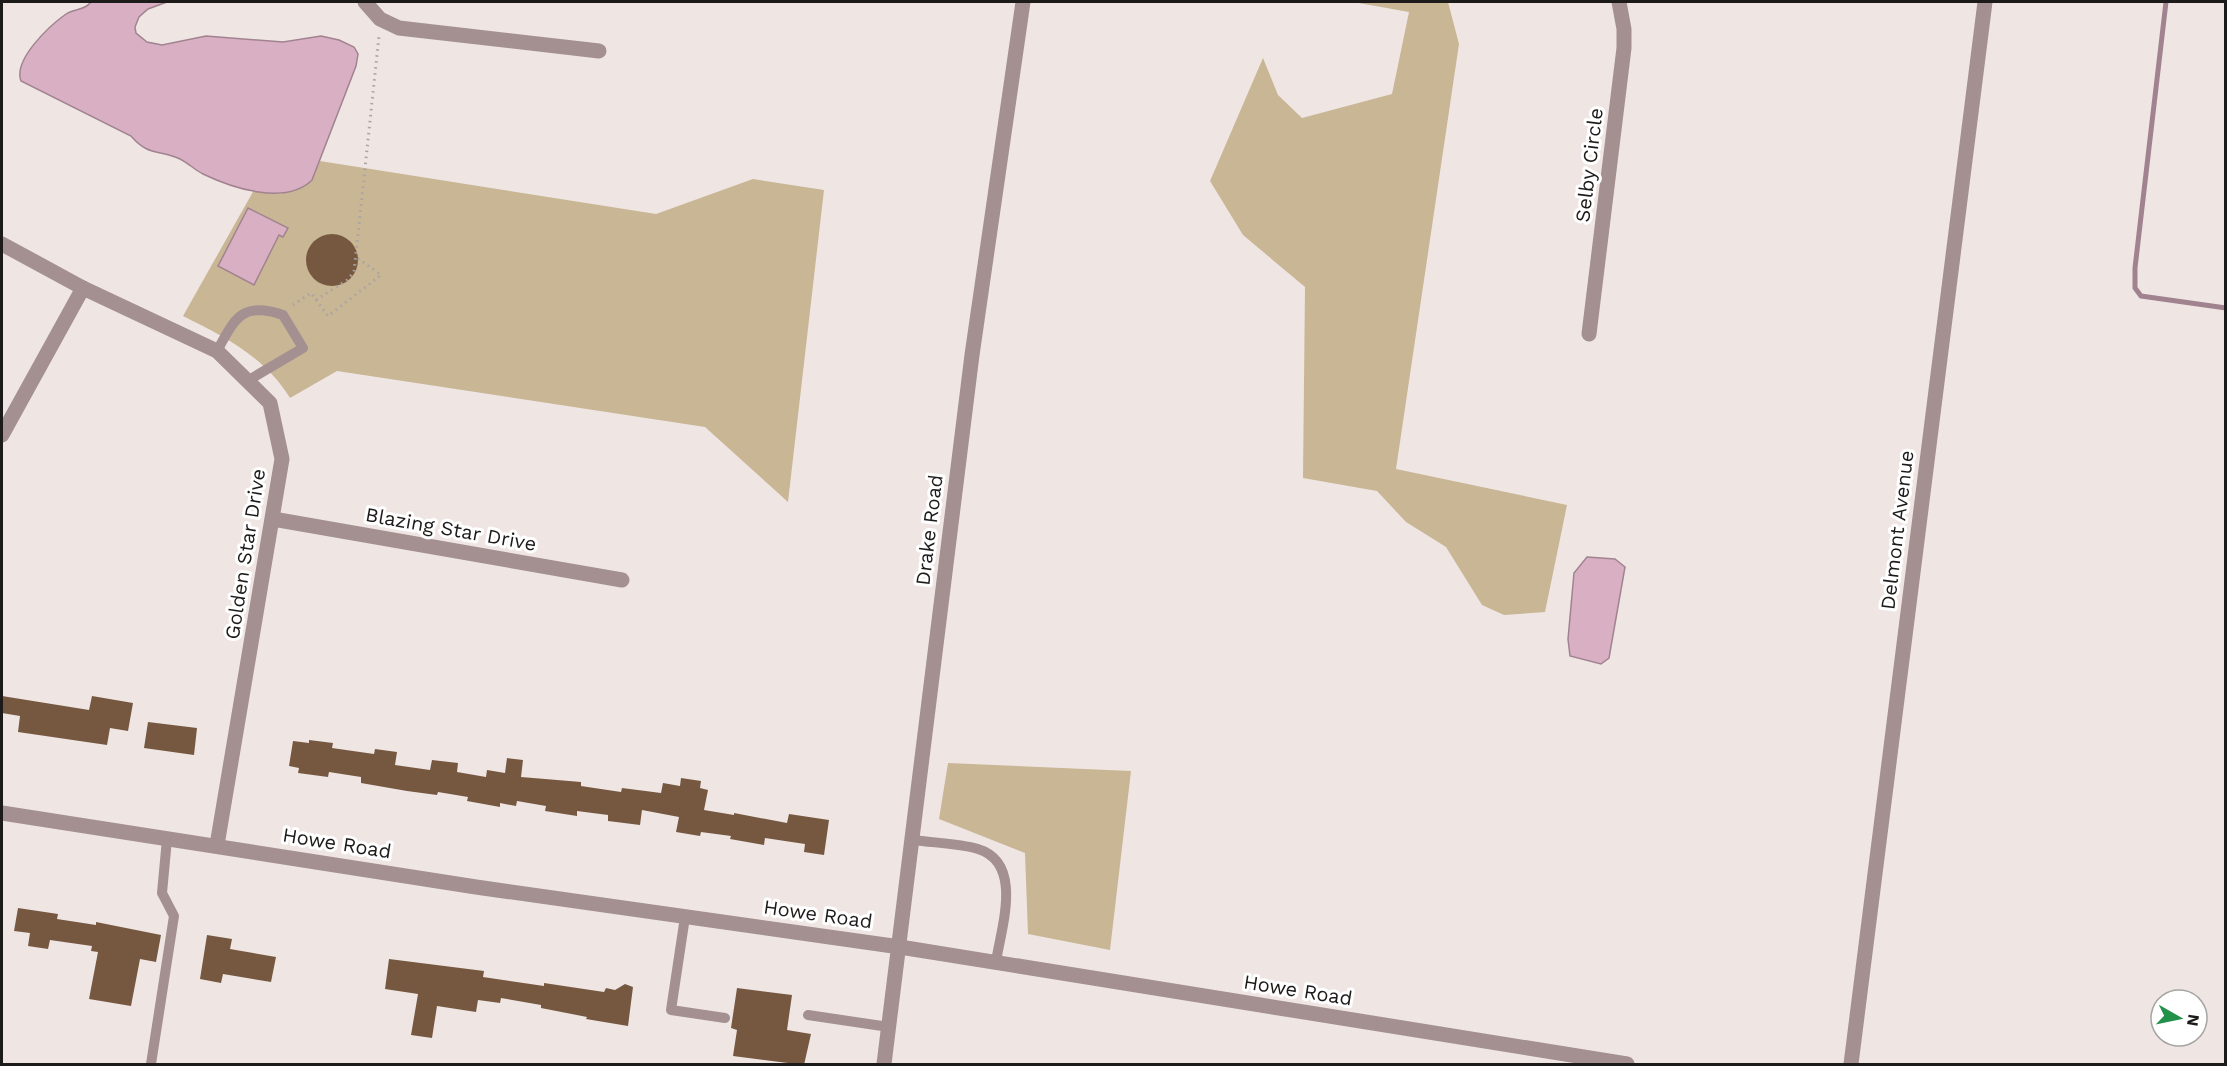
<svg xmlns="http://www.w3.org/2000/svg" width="2227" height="1066" font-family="'Work Sans',sans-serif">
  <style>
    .green { fill: #c9b694 }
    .water { fill: #d9b0c3; stroke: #a18390; stroke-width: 1.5 }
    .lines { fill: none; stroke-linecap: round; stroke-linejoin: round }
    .stream { stroke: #a18390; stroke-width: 5 }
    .building { fill: #765840 }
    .path { stroke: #aaa3a2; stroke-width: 3; stroke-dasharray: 1.5 4.5; stroke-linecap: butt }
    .service { stroke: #a49091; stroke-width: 10 }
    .minor { stroke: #a49091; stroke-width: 15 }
    .tertiary { stroke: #a49091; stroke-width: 15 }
    .labels { text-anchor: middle; stroke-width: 6; stroke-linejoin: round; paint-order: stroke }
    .street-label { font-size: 20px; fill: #1d1b1a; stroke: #fff }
  </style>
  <rect width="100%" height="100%" fill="#efe6e4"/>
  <g class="green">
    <polygon points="1353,2 1448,2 1459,44 1396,469 1567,505 1545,612 1504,615 1482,605 1446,547 1406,522 1377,491 1303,478 1305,287 1243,235 1210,181 1263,58 1278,95 1302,118 1392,94 1409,12"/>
    <path d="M320 161 656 214 753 179 824 190 788 502 705 427 337 371 290 398C265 357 225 337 183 316L254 190 281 194 312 180Z"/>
    <polygon points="948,763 1131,771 1110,950 1028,934 1025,853 939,819"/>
  </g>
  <g class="water">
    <path d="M91 2H167L148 9 139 17 135 27 136 33 147 42 162 45 206 36 283 42 321 36 339 40 354 47 358 54 356 66 312 180C286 206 232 188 203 174 195 170 188 163 180 159 159 149 149 157 131 136L21 81C13 60 49 26 66 14 75 8 84 11 91 2Z"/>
    <polygon points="248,208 288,228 283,237 279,235 254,285 218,266"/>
    <polygon points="1587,557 1615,559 1625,567 1609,658 1601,664 1570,656 1568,639 1574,573"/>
  </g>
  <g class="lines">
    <polyline class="stream" points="2166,2 2135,268 2135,288 2141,296 2226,308"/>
  </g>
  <g class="building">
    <circle cx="332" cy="260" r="26"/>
    <polygon points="2,696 89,710 92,696 133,703 128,731 110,728 107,745 18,732 20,716 2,713"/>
    <polygon points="148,722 197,728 194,755 144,748"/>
    <polygon points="309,740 333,743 332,748 374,754 375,749 397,752 395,765 430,770 432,760 458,763 457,772 486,777 487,770 505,773 507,758 523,760 521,777 581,782 581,786 621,792 622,788 661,793 663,783 680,786 681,778 701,781 700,788 708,790 704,810 734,815 734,813 787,823 789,814 829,820 824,855 804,852 805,844 765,838 764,845 730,839 731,836 701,832 700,836 676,832 679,817 642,810 640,825 608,821 608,815 577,811 577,816 545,811 546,806 517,801 516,806 500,803 500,807 467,801 468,797 438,792 437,795 407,791 361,783 361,777 329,772 328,777 298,773 299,768 289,766 293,741 309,743"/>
    <polygon points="18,908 58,914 57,919 96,925 96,922 161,935 156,962 140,959 131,1006 89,999 98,952 91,951 92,946 50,940 48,949 28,946 30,933 14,931"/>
    <polygon points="207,935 232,939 230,949 276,957 271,982 223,974 221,983 200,979"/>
    <polygon points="389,959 484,971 483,977 544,986 544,983 604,992 606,988 615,990 625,984 633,987 628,1026 586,1019 587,1017 541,1008 541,1005 501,998 500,1003 478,1000 476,1012 437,1006 432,1038 411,1035 418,994 385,989"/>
    <polygon points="737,988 792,995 787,1030 811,1034 804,1065 733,1056 737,1030 731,1028"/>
  </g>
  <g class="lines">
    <g class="path">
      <polyline points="316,300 347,280 354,272 379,36"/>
      <polyline points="293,305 311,293 328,316 381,275 356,257"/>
    </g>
    <g class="service">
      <path d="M217 351C235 318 242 301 283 315L303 348 247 381"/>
      <path d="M913 840C934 843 958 843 978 849 1024 863 1001 928 996 962"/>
      <polyline points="685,917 671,1010 725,1018"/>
      <polyline points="808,1015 889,1027"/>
      <polyline points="151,1064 174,916 162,893 167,839"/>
    </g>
    <g class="minor">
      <polyline points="365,2 380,19 399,28 599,51"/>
      <polyline points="2,244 83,288 217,351 270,403 282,459 217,845"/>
      <polyline points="1589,334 1624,48 1624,29 1619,2"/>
      <polyline points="2,435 83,288"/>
      <polyline points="273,519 622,580"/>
      <polyline points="1851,1064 1985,2"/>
    </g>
    <g class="tertiary">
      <polyline points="2,813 476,887 900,947 1627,1064"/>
      <polyline points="884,1064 972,355 1023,2"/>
    </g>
  </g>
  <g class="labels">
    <g class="street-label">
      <text transform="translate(1589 165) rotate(-83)" y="7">Selby Circle</text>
      <text transform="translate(451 529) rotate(10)" y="7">Blazing Star Drive</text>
      <text transform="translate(929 530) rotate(-83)" y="7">Drake Road</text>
      <text transform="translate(1897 530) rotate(-83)" y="7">Delmont Avenue</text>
      <text transform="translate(245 554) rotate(-81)" y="7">Golden Star Drive</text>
      <text transform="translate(337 843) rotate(9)" y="7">Howe Road</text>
      <text transform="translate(818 914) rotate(8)" y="7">Howe Road</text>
      <text transform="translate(1298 990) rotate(9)" y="7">Howe Road</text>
    </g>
  </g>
  <rect width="2227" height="1066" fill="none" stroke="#1d1b1a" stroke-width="6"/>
  <g transform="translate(2179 1018) rotate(99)"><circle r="28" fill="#ffffff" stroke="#a5a4a3" stroke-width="1.5"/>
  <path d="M0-4.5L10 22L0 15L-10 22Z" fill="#21914a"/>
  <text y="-9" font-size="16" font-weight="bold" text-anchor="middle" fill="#1d1b1a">N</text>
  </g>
</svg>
